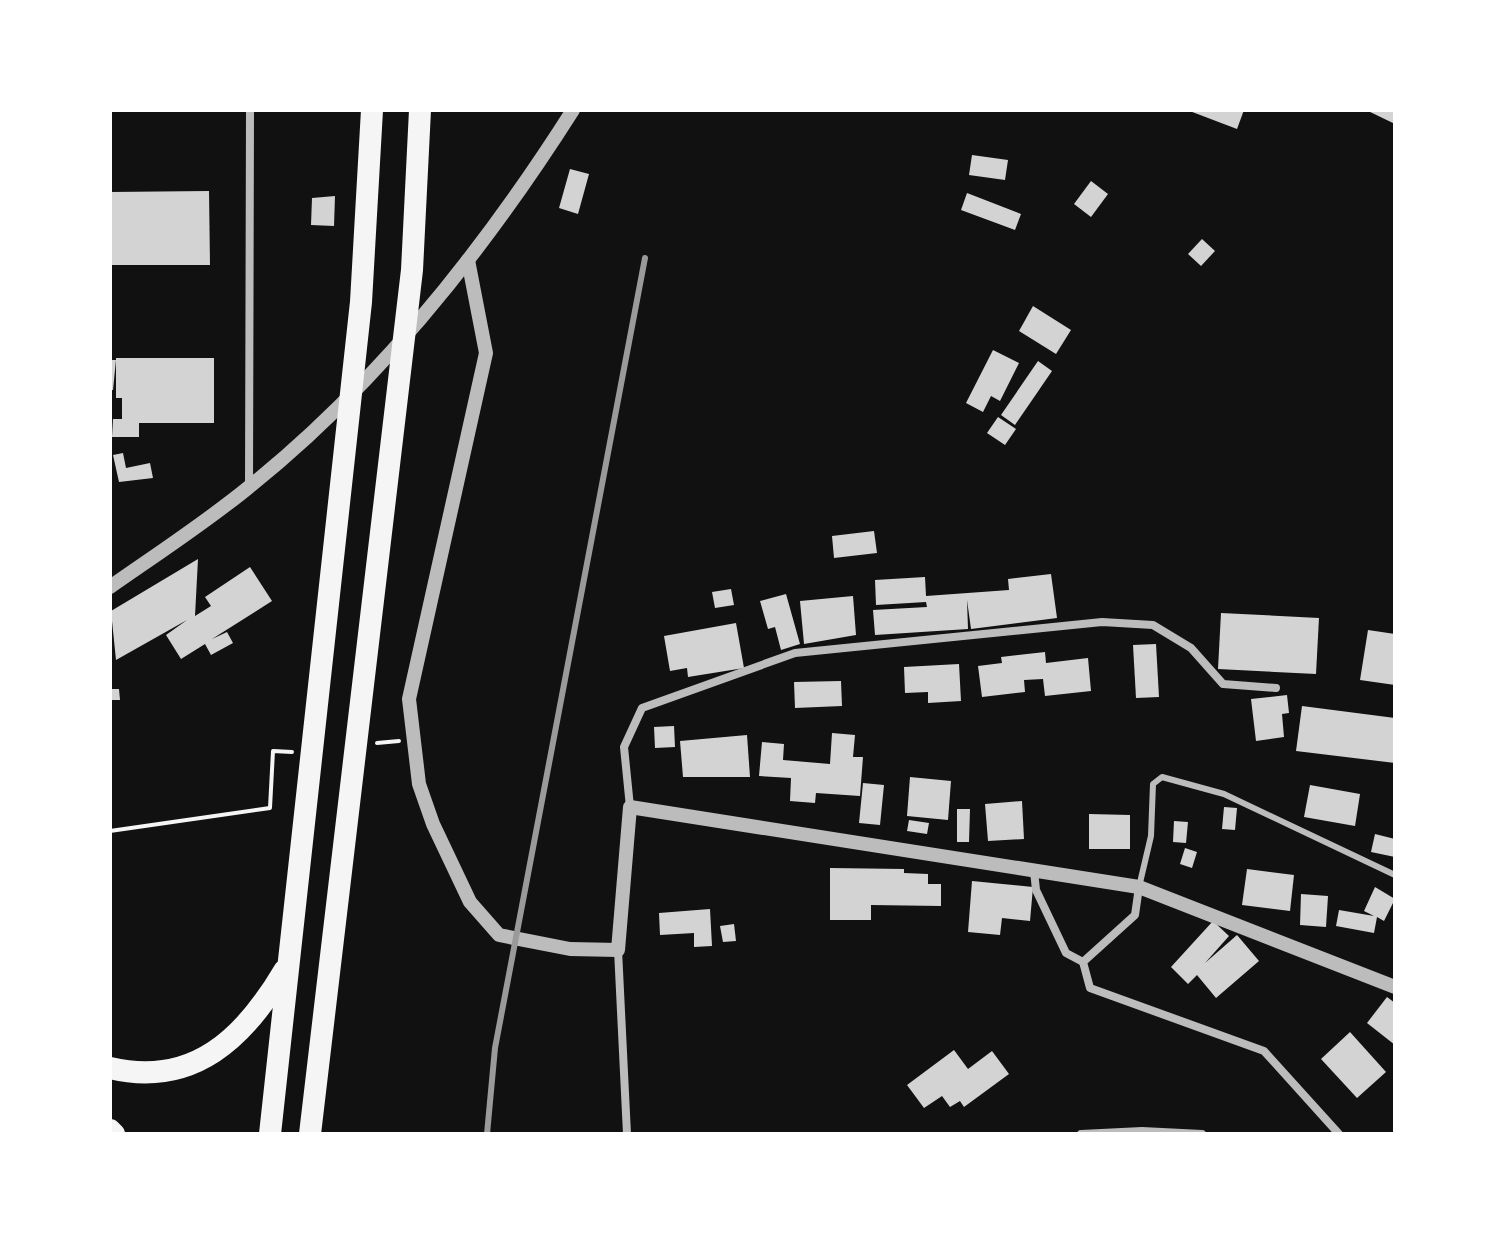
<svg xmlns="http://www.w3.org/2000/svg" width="1505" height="1244" font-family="'Roboto Condensed',sans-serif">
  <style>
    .building { fill: #d3d3d3 }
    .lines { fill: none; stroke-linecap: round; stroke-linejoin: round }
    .path { stroke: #f5f5f5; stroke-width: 4 }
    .service { stroke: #bcbcbc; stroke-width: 6 }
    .minor { stroke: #bcbcbc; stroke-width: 8 }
    .tertiary { stroke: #bcbcbc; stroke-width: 14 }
    .motorway { stroke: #f5f5f5; stroke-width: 22 }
    .rail { stroke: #9a9a9a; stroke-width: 6 }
  </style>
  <rect width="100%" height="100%" fill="#111"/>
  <g class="building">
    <polygon points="1187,110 1244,110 1237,129"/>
    <polygon points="1366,110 1395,110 1395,124"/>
    <polygon points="972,155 1008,160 1005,180 969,175"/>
    <polygon points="570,169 589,174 578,214 559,208"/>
    <polygon points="1091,181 1108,194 1091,217 1074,204"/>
    <polygon points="209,191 210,265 110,265 110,192"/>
    <polygon points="967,193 1021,214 1015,230 961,210"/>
    <polygon points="335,196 334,226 311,225 312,198"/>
    <polygon points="1202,239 1215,251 1201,266 1188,254"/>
    <polygon points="1033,306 1071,330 1056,354 1019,331"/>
    <polygon points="993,350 1019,363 1000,401 991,396 983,412 966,403"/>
    <polygon points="116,358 214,358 214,423 139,423 139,437 112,437 113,419 122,419 122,398 116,398"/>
    <polygon points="110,360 116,360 113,390 110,390"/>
    <polygon points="1038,361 1052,371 1015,425 1001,415"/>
    <polygon points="998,417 1016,429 1005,445 987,433"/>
    <polygon points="123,453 126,468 150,463 153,478 119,482 113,455"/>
    <polygon points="874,531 877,553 834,558 832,536"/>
    <polygon points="198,559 195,616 211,606 205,597 250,567 272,601 212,639 227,632 233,643 211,655 205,644 181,659 166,635 187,620 116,660 111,611"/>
    <polygon points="1051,574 1057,618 971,629 967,600 968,629 875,635 873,610 927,607 926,602 876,605 875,580 925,577 926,596 1009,590 1008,579"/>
    <polygon points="731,589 734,605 715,608 712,592"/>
    <polygon points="786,594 800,644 781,650 775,627 768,629 760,601"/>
    <polygon points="853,596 856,635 804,644 800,601"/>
    <polygon points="1221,613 1319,618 1316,674 1218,669"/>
    <polygon points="736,623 744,668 688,677 687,668 670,671 664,636"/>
    <polygon points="1368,630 1395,634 1395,685 1360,680"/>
    <polygon points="1156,644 1159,697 1136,698 1133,645"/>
    <polygon points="1045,652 1046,663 1088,658 1091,691 1045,696 1043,679 1024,680 1025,692 982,697 978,666 1002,663 1001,657"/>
    <polygon points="959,664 961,701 928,703 928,692 905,693 904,667"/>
    <polygon points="841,681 842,706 795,708 794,682"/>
    <polygon points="110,689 119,689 120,700 110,700"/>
    <polygon points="1287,695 1289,713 1282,714 1284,737 1256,741 1251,699"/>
    <polygon points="1302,706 1395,718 1395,763 1296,751"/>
    <polygon points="674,726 675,747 655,748 654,727"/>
    <polygon points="832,733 855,735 853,757 863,757 860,796 816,793 815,803 790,801 791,778 759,776 762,742 784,744 783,760 830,764"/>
    <polygon points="747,735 750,777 683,777 680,741"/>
    <polygon points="910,777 951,781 948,820 907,816"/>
    <polygon points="863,783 884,785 880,825 859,823"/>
    <polygon points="1310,785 1360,794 1355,826 1304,817"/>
    <polygon points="1022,801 1024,839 988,841 985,804"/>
    <polygon points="1224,807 1237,808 1235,830 1222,829"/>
    <polygon points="957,809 970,809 969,842 957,842"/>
    <polygon points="1089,814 1130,815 1130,849 1089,849"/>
    <polygon points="909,820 929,823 927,834 907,831"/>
    <polygon points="1174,821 1188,822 1186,843 1173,842"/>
    <polygon points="1375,834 1395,839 1395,857 1371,852"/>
    <polygon points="1185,848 1197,852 1192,868 1180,864"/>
    <polygon points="830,868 904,869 904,873 928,874 928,884 941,884 941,906 871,905 871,920 830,920"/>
    <polygon points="1247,869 1294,875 1290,911 1242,905"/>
    <polygon points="972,881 1033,887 1030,921 1002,918 1000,935 968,932"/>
    <polygon points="1375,887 1395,899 1384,921 1377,917 1374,933 1336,926 1339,910 1374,916 1364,911"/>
    <polygon points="1301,894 1328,896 1326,927 1300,925"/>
    <polygon points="710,909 712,946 694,947 694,933 660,935 659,913"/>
    <polygon points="1213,921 1229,936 1205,963 1237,935 1259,961 1216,998 1197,975 1188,984 1171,967"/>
    <polygon points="734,924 736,941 723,942 720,926"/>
    <polygon points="1387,997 1395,1003 1395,1045 1367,1023"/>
    <polygon points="1350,1032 1386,1072 1357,1098 1321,1059"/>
    <polygon points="954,1050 968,1069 992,1051 1009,1074 964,1107 960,1101 950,1107 942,1096 924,1108 907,1085"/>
  </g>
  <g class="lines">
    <g class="path">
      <polyline points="377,743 399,741"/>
      <polyline points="110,831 270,808 273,751 292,752"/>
    </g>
    <polyline class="service" points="1139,887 1151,836 1153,784 1162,777 1224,794 1395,875"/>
    <g class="minor">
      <polyline points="249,488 250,110"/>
      <polyline points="630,807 624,747 642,708 795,653 1102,622 1153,625 1191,648 1223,684 1276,688"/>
      <polyline points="1034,871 1036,890 1066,953 1083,962"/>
      <polyline points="1139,887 1135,915 1083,962 1090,988 1264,1051 1339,1134"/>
      <polyline points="618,950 627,1134"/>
      <polyline points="1081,1134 1142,1131 1202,1134"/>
    </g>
    <g class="tertiary">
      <polyline points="468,260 486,353 409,699 419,784 433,824 470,902 499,935 570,949 618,950 630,807 1139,887 1395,987"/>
      <path d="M110 587C157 554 205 523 249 487 379 383 484 250 573 110"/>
    </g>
    <g class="motorway">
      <path d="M110 1068C194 1088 245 1037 284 971"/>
      <polyline points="110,1130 114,1134"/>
      <polyline points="270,1134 361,302 372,110"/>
      <polyline points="310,1134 412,270 420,110"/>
    </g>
    <polyline class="rail" points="487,1134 495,1048 645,258"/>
  </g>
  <rect width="1505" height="1244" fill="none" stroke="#ffffff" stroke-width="224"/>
</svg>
